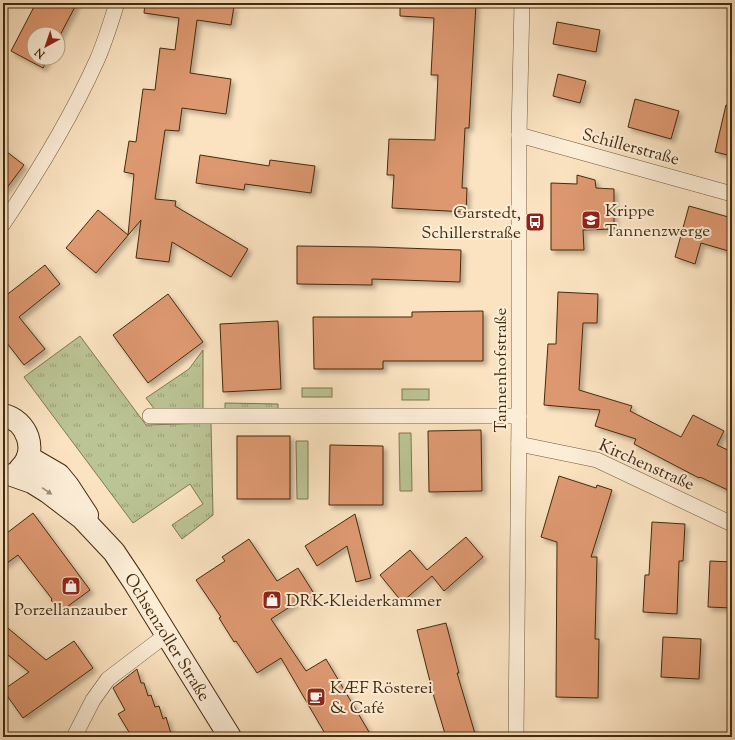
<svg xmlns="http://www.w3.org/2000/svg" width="735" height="740" font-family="'Sorts Mill Goudy',serif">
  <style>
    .grass { fill: url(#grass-tufts); stroke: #807751 }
    .green { fill: #bbc495; stroke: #807751 }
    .building { fill: #dd9870; stroke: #442a0d; filter: url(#shadow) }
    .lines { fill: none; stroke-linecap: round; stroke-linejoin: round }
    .street-casing { stroke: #72583a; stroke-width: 16 }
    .secondary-casing { stroke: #442a0d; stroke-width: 24 }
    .street { stroke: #fcedd7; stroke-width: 15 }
    .secondary { stroke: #fcedd7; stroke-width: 22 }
    .oneway { fill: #a08c72 }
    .labels { text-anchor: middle; stroke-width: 4; stroke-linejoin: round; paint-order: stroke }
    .street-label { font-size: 17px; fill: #442a0d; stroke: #fcedd7 }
    .poi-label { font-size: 17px; fill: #442a0d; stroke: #fcedd7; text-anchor: start }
  </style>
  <defs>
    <pattern id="grass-tufts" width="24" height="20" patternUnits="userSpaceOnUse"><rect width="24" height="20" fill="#bbc495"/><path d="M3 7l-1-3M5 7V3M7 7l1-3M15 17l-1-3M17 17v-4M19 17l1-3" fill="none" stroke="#9a9f78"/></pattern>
    <filter id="shadow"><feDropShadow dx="3.5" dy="3.5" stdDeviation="2" flood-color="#0004"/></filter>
  </defs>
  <rect width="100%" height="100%" fill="#fbe3c1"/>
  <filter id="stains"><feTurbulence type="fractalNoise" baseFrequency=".005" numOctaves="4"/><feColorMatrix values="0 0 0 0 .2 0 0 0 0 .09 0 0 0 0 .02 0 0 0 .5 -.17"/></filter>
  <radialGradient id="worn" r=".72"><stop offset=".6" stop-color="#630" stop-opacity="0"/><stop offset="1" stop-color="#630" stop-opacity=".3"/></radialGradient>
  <g class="grass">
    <polygon points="80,336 146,425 211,423 213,515 182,539 172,525 203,504 190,484 133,523 24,377"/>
    <polygon points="203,350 203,409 155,410 146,398 189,369"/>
    <polygon points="225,403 278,404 278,412 225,411"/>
  </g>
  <g class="green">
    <rect x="302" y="388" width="30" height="9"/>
    <rect x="402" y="389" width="27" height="11"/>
    <polygon points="399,433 411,433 412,491 400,491"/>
    <polygon points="296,441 308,441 308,499 297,499"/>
  </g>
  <g class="building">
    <polygon points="36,3 77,3 58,39 58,34 34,34 34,58 48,58 43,68 11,51"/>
    <polygon points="145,3 209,3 234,6 231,25 197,20 190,73 231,79 226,114 182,108 179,131 165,130 155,199 176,201 175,206 248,249 231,277 172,242 169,262 136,258 141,220 96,273 66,248 98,210 128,235 134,174 124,172 129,141 136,142 143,89 155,90 160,48 175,50 179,18 144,13"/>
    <polygon points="400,3 476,3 469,128 465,128 462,188 467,188 466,212 392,208 394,175 387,175 389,139 435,140 438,75 431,75 434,18 400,16"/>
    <polygon points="557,22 600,30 596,52 553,44"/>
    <polygon points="558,74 586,81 580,103 553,96"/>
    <polygon points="635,99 679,111 671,139 628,127"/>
    <polygon points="726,105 732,106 732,156 715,152"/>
    <polygon points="3,149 24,165 3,193"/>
    <polygon points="200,155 269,166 270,160 315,166 311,193 245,184 244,190 196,183"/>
    <polygon points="577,175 595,180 596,188 614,189 614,229 583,230 584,250 551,250 551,183 577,184"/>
    <polygon points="689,206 732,218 732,252 701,243 695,264 675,257"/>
    <polygon points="297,246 374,247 461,250 460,282 372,279 372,285 297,284"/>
    <polygon points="45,265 60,284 19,317 45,349 24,365 3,338 3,296 4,297"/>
    <polygon points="558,292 598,294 597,323 583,323 579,390 632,406 630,411 681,437 693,415 724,431 717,445 732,452 732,492 700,477 699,478 634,444 636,439 595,426 600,410 544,405 548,344 556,344"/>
    <polygon points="168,294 203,342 148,383 113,335"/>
    <polygon points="483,311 483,361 383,361 383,369 314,369 313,317 412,317 412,312"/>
    <polygon points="278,321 281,389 223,392 220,324"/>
    <polygon points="481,430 482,491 429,492 428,431"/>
    <rect x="237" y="436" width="53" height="63"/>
    <polygon points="330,445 383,446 383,505 329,505"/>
    <polygon points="559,476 596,488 597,485 612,490 591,557 597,557 595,639 599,639 598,698 556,697 557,542 541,537"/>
    <polygon points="33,513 90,590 60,612 51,600 52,599 18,555 3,566 3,536"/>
    <polygon points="355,514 371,578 356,582 347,546 317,566 305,546"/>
    <polygon points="652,522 685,524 683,561 679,561 677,614 643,612 645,575 649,575"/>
    <polygon points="466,537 483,557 444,591 432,576 402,602 380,575 410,550 427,570"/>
    <polygon points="249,539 277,581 298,568 313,592 271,619 306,671 326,659 372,737 327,737 281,658 257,673 236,641 234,642 219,618 221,617 196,580 225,561 222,557"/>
    <polygon points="710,561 732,562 732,608 708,607"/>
    <polygon points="446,623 459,673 457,673 476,737 446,737 434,697 417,630"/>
    <polygon points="3,624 46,660 74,641 93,668 23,718 3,690 29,672 3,651"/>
    <polygon points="663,637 701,639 699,679 661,677"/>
    <polygon points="137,669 141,683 144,683 148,696 151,695 155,707 159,706 163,719 166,717 172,737 132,737 118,714 125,710 113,688"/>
  </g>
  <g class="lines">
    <defs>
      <g id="street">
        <polyline points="519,135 732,194"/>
        <path d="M3 224C38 172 71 118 97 60 105 42 111 22 117 3"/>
        <polyline points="150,416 519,416"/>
        <polyline points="519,444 597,460 732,524"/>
        <polyline points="74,737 93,700 108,679 166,635"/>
        <polyline points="516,737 519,416 519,135 522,3"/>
      </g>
      <g id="secondary">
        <path d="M3 415C27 420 39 451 20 469"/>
        <polyline points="28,457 59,475 68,486 87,515"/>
        <path id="s1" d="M12 475 32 482 48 492 82 518 114 552 134 582 230 737"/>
      </g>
    </defs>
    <use href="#street" class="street-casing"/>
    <use href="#secondary" class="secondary-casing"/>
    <use href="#street" class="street"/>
    <use href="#secondary" class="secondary"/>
  </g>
  <defs><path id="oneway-solid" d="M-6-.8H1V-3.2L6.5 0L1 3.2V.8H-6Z"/></defs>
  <use class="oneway" href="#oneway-solid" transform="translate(47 491) rotate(35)"/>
  <defs>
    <symbol id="school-square" viewBox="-11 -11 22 22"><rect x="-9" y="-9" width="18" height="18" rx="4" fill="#8f2418" stroke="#fcedd7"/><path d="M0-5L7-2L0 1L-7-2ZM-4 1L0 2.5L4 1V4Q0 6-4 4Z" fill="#fff"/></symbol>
    <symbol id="bus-square" viewBox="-11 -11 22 22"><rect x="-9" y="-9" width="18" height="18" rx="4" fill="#8f2418" stroke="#fcedd7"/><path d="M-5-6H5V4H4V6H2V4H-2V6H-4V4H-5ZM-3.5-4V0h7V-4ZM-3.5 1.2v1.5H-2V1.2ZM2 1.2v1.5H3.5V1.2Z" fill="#fff"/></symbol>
    <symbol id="shop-square" viewBox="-11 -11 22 22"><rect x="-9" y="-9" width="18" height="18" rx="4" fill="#8f2418" stroke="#fcedd7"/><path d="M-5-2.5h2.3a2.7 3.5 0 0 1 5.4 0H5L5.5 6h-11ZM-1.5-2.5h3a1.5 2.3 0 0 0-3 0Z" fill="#fff"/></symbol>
    <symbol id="cafe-square" viewBox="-11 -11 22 22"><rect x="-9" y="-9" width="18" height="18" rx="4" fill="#8f2418" stroke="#fcedd7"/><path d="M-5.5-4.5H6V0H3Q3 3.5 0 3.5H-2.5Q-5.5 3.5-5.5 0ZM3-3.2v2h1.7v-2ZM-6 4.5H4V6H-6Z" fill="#fff"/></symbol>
  </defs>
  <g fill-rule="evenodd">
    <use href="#school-square" x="580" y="209" width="22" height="22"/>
    <use href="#bus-square" x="524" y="211" width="22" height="22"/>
    <use href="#shop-square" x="60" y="575" width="22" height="22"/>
    <use href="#shop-square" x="261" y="589" width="22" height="22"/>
    <use href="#cafe-square" x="305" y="686" width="22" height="22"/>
  </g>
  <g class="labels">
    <g class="street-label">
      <text transform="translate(631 146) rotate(15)" y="6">Schillerstraße</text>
      <text transform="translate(500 370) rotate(-90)" y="6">Tannenhofstraße</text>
      <text transform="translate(647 464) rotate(24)" y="6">Kirchenstraße</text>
      <text dy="6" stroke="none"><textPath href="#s1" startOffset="230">Ochsenzoller Straße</textPath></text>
    </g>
    <g class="poi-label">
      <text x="605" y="216">Krippe<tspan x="605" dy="20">Tannenzwerge</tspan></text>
      <text x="521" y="218" text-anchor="end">Garstedt,<tspan x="521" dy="20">Schillerstraße</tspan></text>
      <text x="286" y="606">DRK-Kleiderkammer</text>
      <text x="71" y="615" text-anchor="middle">Porzellanzauber</text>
      <text x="330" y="693">KÆF Rösterei<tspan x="330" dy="20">&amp; Café</tspan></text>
    </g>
  </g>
  <rect width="735" height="740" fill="none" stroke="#fbe3c1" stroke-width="16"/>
  <rect x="4" y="4" width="727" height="732" fill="none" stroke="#442a0d" stroke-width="2"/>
  <rect x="8" y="8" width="719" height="724" fill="none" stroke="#442a0d"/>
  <g transform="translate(46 46) rotate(220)"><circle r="19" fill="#fcedd7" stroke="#b29f86"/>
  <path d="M0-3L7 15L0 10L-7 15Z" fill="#8f2418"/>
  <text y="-6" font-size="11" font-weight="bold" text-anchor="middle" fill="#442a0d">N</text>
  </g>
  <rect width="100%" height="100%" filter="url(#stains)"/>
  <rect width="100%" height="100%" fill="url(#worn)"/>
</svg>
